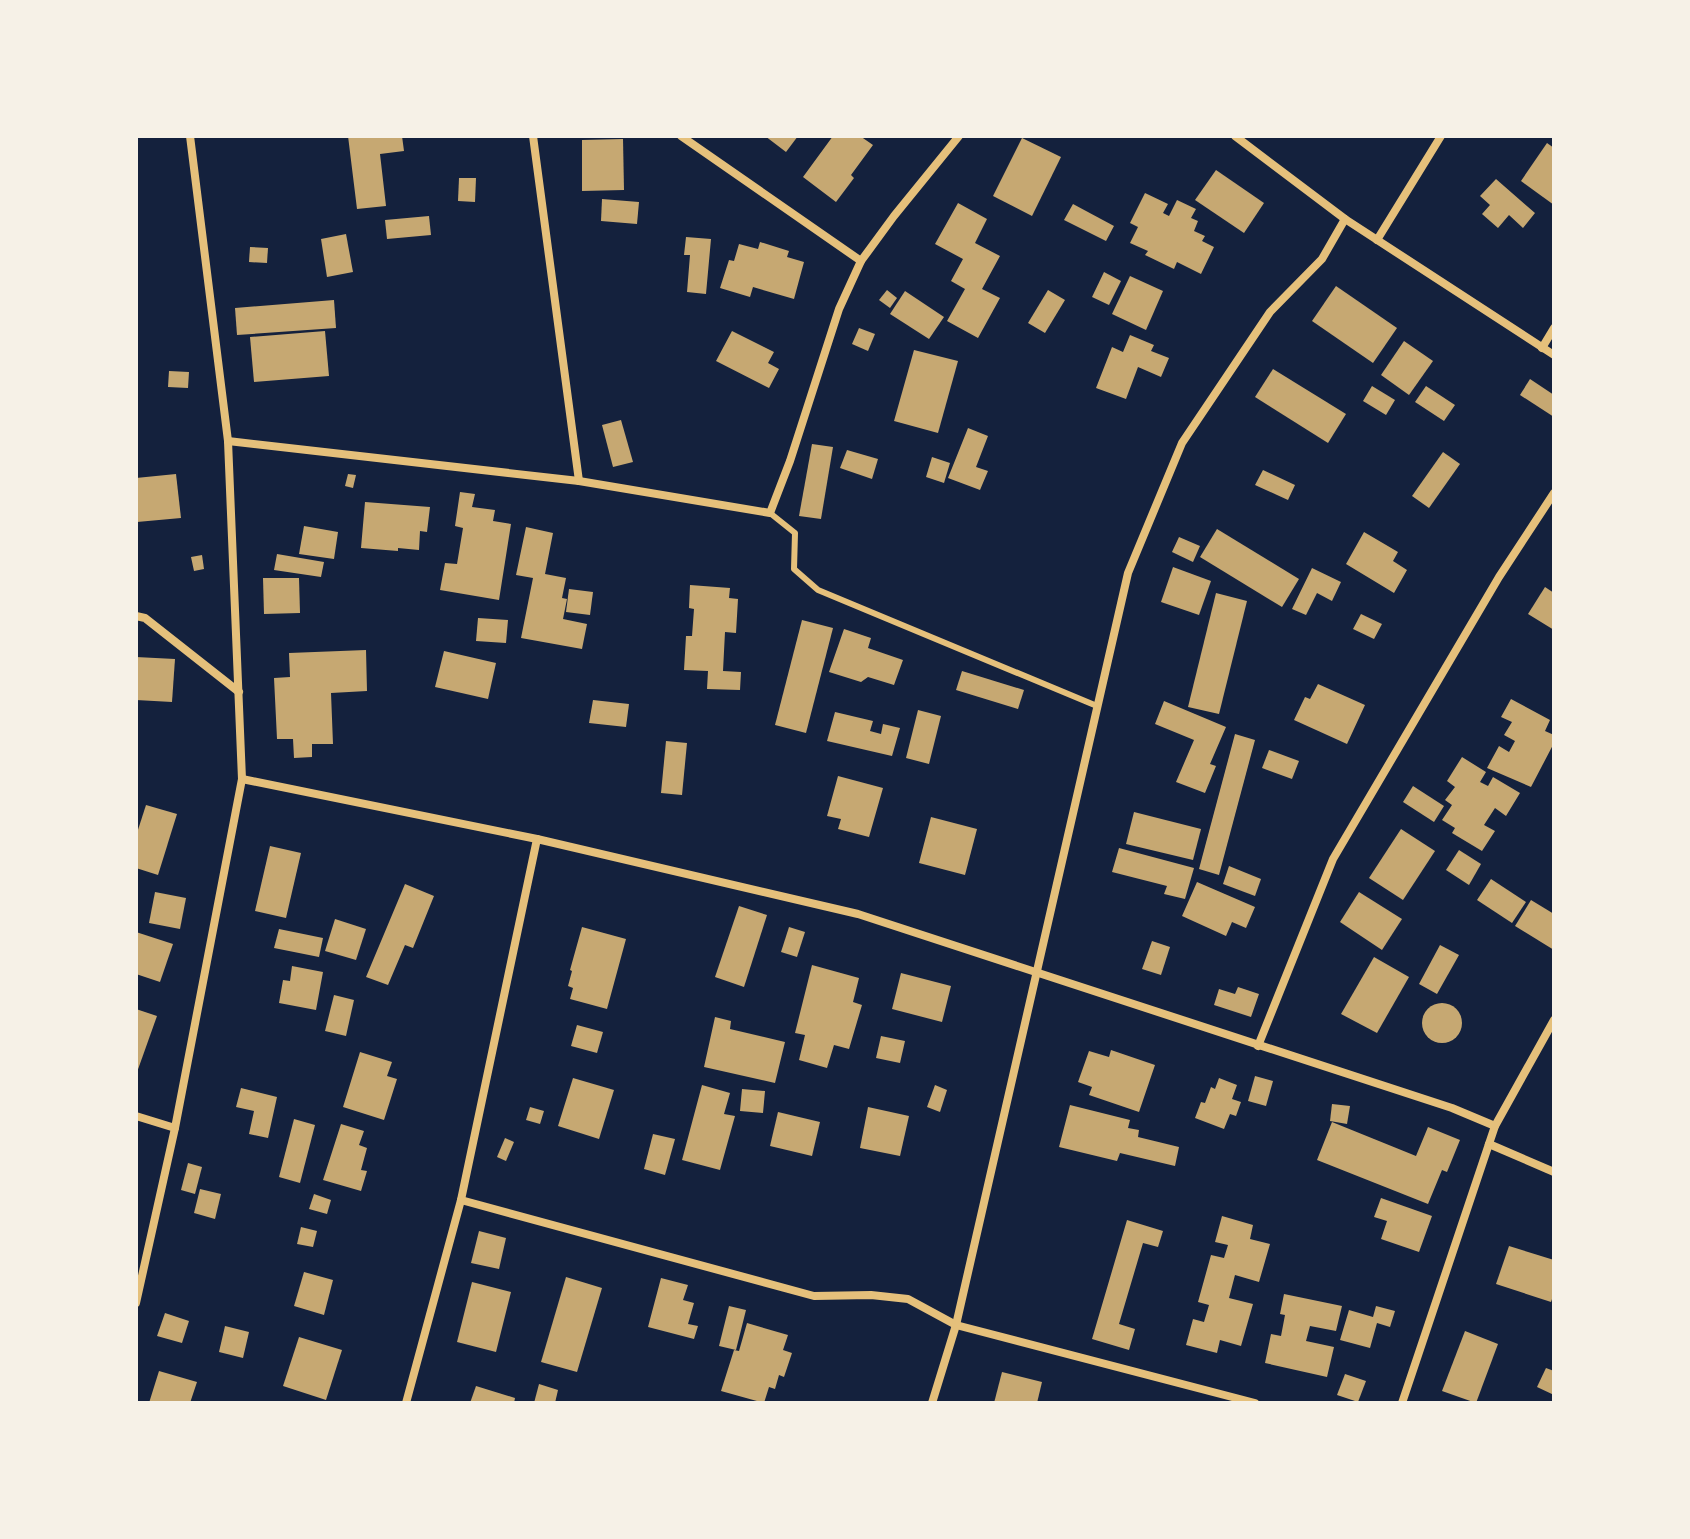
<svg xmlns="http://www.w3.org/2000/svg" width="1690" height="1539" font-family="'Titillium Web',sans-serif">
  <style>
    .building { fill: #c6a872 }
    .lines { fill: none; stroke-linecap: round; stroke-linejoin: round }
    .service { stroke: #e5c07b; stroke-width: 6 }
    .minor { stroke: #e5c07b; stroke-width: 8 }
  </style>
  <rect width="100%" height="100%" fill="#14213d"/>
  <g class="building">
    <polygon points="348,136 402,136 404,151 380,154 386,206 357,209"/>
    <polygon points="765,136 798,136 786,152"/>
    <polygon points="833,136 860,136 873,145 851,175 854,178 836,202 803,177"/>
    <polygon points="1022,138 1061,157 1032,216 993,196"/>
    <polygon points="623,139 624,190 582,191 582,140"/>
    <polygon points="1547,143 1554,148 1554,205 1521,181"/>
    <polygon points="1216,170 1264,203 1244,233 1195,200"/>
    <polygon points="459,178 476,178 475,202 458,201"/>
    <polygon points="1496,179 1535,213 1523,228 1509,215 1498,228 1482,214 1490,205 1480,196"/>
    <polygon points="1145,193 1168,204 1163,213 1169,216 1177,200 1196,209 1191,218 1198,221 1194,231 1205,236 1202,241 1214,247 1201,274 1177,262 1174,269 1145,255 1148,251 1130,243 1138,227 1130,223"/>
    <polygon points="602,199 639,202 637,224 601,221"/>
    <polygon points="958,203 987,219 975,243 1000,256 982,289 1000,298 978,338 947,321 965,289 951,281 963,259 935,244"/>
    <polygon points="1073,204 1114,226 1106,241 1064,220"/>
    <polygon points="429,216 431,235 387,239 385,220"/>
    <polygon points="346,234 353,272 327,277 321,239"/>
    <polygon points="686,237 711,239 706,294 687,292 690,255 684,255"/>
    <polygon points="760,242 789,251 787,257 804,262 794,299 753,287 750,297 720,288 729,260 734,261 739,244 758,249"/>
    <polygon points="250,247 268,248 267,263 249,262"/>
    <polygon points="1104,272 1121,281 1109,305 1092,297"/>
    <polygon points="1130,276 1163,291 1146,330 1112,314"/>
    <polygon points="1336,286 1397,328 1373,363 1312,321"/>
    <polygon points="887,290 897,298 890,308 879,300"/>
    <polygon points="1048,290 1065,300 1045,333 1028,323"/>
    <polygon points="905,291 944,317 929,339 890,314"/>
    <polygon points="334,300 336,328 237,335 235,308"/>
    <polygon points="859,328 875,334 868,351 852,344"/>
    <polygon points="325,331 329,376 254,382 250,337"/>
    <polygon points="732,331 774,352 768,363 779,369 769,388 716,361"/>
    <polygon points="1130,335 1154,345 1151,351 1169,358 1161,377 1138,367 1126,399 1096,388 1112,347 1123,352"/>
    <polygon points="1404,341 1433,361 1409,395 1381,375"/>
    <polygon points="914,350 958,361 938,433 894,421"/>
    <polygon points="1273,369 1346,414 1328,443 1255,397"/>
    <polygon points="169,371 189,372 188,388 168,387"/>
    <polygon points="1530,379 1554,395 1554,417 1520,395"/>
    <polygon points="1372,386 1395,400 1386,415 1363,401"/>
    <polygon points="1426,386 1455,405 1444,421 1415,402"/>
    <polygon points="621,420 633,462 613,467 602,425"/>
    <polygon points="968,428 988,436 976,467 988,471 980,490 948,478"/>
    <polygon points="812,444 833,447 821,519 799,516"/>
    <polygon points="847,450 878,459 872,479 840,468"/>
    <polygon points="1443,452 1460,464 1429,508 1412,496"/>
    <polygon points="932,457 950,463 944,483 926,477"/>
    <polygon points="1263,470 1295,485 1288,500 1255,485"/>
    <polygon points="176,474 181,518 137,522 136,478"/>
    <polygon points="348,474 356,475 353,488 345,486"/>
    <polygon points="460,492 475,494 472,507 495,510 493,521 511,524 499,600 440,590 445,563 457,564 463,528 455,526"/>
    <polygon points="365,502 430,507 427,532 420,531 419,550 398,548 398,551 361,548"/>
    <polygon points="304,526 338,532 334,559 299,554"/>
    <polygon points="526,527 553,533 545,574 566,578 562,598 567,599 563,619 587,624 582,649 521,638 533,578 516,575"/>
    <polygon points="1217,529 1299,579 1282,607 1200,557"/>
    <polygon points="1364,532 1398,552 1393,561 1407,570 1394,593 1346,564"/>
    <polygon points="1179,537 1200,546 1193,562 1172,552"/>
    <polygon points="277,554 324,562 321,577 274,570"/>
    <polygon points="202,555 204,569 194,571 191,557"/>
    <polygon points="1173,567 1211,581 1199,615 1161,602"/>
    <polygon points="1312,568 1341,582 1332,601 1317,593 1306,615 1292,609"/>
    <polygon points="263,578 299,578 300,613 264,614"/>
    <polygon points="690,585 730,588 729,598 738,599 736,633 725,632 723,671 741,672 740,690 707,689 708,671 684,670 686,636 692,636 694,609 689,608"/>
    <polygon points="1545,587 1554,593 1554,630 1528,614"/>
    <polygon points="569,589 593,592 590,615 566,612"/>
    <polygon points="1216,593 1247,601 1219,714 1188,707"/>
    <polygon points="1361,614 1382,624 1374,639 1353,629"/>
    <polygon points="478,618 508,620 506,643 476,641"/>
    <polygon points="802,620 833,628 806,733 775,725"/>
    <polygon points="844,629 871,638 868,648 903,660 894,685 868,677 861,682 829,672"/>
    <polygon points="366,650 367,691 331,693 333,744 312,744 312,757 294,758 293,739 277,739 274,678 290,677 289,653"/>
    <polygon points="444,651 496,663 488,699 435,687"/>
    <polygon points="136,657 175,659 172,702 136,700"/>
    <polygon points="962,671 1024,690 1018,709 956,690"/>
    <polygon points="1318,684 1365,705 1347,744 1294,720 1305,697 1310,699"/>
    <polygon points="1511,699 1550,720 1545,731 1554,735 1554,743 1531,787 1487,768 1499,746 1509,752 1515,741 1504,735 1512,722 1501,717"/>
    <polygon points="593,700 629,704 626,727 589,723"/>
    <polygon points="1164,701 1226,727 1210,764 1216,766 1205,793 1176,782 1194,740 1155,724"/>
    <polygon points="918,710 941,716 929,764 906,758"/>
    <polygon points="835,712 873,721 870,731 881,734 883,724 900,728 892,756 827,741"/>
    <polygon points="1235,734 1255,740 1219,875 1199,869"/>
    <polygon points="666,741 687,743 682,795 661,793"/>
    <polygon points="1269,750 1299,761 1292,779 1262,768"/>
    <polygon points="1462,757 1486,772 1480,782 1488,786 1493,777 1520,793 1506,816 1495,808 1484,825 1495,831 1482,851 1452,833 1455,828 1442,820 1452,805 1445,800 1455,787 1447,781"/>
    <polygon points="838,776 883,788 869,837 838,829 841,819 827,816"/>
    <polygon points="1413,786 1444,806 1434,822 1403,802"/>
    <polygon points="146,805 177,814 158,875 136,868 136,836"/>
    <polygon points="1134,812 1201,829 1193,860 1126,844"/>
    <polygon points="931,817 977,829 965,875 919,863"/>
    <polygon points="1401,829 1435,851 1403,900 1369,878"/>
    <polygon points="270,846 301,853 286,918 255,911"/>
    <polygon points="1119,848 1194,868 1185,899 1164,894 1167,886 1112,872"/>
    <polygon points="1459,850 1481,864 1469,885 1446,870"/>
    <polygon points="1229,866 1261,879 1255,896 1223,884"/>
    <polygon points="1491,879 1526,902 1512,923 1477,900"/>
    <polygon points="1197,882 1255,907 1246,928 1232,922 1226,936 1182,916"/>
    <polygon points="405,884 434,896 413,948 405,945 388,985 366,977"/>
    <polygon points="155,892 186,898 180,929 149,923"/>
    <polygon points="1359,892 1402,919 1382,950 1340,922"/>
    <polygon points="1531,900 1554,914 1554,950 1515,926"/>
    <polygon points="739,906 767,915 744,987 715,977"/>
    <polygon points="335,919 366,929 356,960 325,951"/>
    <polygon points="582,927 626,939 607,1009 570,999 573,988 568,986 572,971 570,970"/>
    <polygon points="789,927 805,932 797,957 781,952"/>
    <polygon points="279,929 323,938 319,957 274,948"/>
    <polygon points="136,932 173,944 160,982 136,974"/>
    <polygon points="1152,941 1170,947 1161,975 1142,969"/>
    <polygon points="1440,945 1459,955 1437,994 1419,984"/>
    <polygon points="1374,957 1409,977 1377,1033 1341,1014"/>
    <polygon points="812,965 859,978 853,1002 862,1005 849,1049 834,1045 827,1068 799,1060 805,1035 795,1033"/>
    <polygon points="292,966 323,972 316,1010 279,1003 283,980 290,981"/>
    <polygon points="901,973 951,986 942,1022 892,1009"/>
    <polygon points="1238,987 1259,994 1251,1017 1214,1005 1219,989 1235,994"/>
    <polygon points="334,995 354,1000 346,1036 325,1031"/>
    <circle cx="1442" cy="1023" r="20"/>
    <polygon points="136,1009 157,1016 136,1075"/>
    <polygon points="715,1017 731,1021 730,1029 785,1042 775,1083 704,1067"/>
    <polygon points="577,1025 603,1032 597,1053 571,1046"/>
    <polygon points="881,1036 905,1041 900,1063 876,1058"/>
    <polygon points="1111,1050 1155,1065 1139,1112 1089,1095 1092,1087 1078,1082 1089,1051 1109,1057"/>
    <polygon points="360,1052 392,1062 387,1076 397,1079 384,1120 343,1107"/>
    <polygon points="1255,1076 1273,1081 1266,1106 1248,1101"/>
    <polygon points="573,1078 614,1090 599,1139 558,1126"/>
    <polygon points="1219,1078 1237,1085 1232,1099 1241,1102 1236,1116 1230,1114 1224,1129 1195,1118 1201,1102 1205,1103 1211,1087 1215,1089"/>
    <polygon points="702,1085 730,1093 724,1114 735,1116 720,1170 682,1160"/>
    <polygon points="935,1085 947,1090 940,1112 927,1107"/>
    <polygon points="241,1088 277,1097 268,1138 249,1134 254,1111 236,1107"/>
    <polygon points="742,1089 765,1091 763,1113 740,1111"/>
    <polygon points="1332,1104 1350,1106 1347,1124 1330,1121"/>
    <polygon points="1070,1105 1130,1120 1128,1128 1139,1130 1138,1137 1179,1147 1175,1166 1120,1153 1117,1161 1059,1147"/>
    <polygon points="530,1107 544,1111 540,1124 526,1120"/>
    <polygon points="868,1107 909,1116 900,1156 860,1148"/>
    <polygon points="778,1112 820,1122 812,1156 770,1146"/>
    <polygon points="294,1119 315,1125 300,1183 279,1177"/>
    <polygon points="1332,1122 1416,1156 1428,1127 1460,1140 1447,1172 1442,1170 1428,1204 1317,1160"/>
    <polygon points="341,1124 364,1131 359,1145 367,1148 361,1170 367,1171 361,1191 323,1180"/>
    <polygon points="653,1134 675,1139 665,1175 644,1169"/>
    <polygon points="505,1138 514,1142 506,1161 497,1157"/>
    <polygon points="188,1163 202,1167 195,1194 181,1190"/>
    <polygon points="200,1189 221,1194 215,1219 194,1213"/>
    <polygon points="314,1194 331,1200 327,1214 309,1209"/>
    <polygon points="1381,1198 1432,1216 1419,1252 1381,1239 1387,1221 1374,1217"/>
    <polygon points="1222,1216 1253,1225 1250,1239 1270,1244 1259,1282 1235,1275 1229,1298 1253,1304 1241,1346 1220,1340 1217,1353 1186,1345 1193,1319 1204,1322 1209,1305 1198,1302 1211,1255 1224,1258 1228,1245 1215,1242"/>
    <polygon points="1127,1220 1163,1231 1158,1247 1143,1243 1119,1324 1135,1329 1129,1350 1092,1339"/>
    <polygon points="301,1227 317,1231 313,1247 297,1244"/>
    <polygon points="479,1231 506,1238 499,1269 471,1263"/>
    <polygon points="1509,1246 1554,1260 1554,1293 1551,1302 1496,1284"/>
    <polygon points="304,1272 333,1280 324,1315 294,1306"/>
    <polygon points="566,1277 602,1288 577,1372 541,1362"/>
    <polygon points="661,1278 688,1285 683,1300 694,1303 688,1324 698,1326 694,1339 648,1327"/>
    <polygon points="472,1282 511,1292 496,1352 457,1342"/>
    <polygon points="1284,1294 1342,1306 1336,1331 1310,1326 1306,1341 1334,1347 1327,1377 1265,1363 1271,1334 1281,1336 1285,1315 1280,1314"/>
    <polygon points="729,1306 746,1310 736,1350 719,1346"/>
    <polygon points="1376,1306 1395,1311 1390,1327 1377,1323 1370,1348 1340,1340 1349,1310 1373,1317"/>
    <polygon points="165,1313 189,1321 182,1343 157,1336"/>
    <polygon points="747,1323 788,1335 783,1350 792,1353 784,1377 779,1375 775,1389 769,1387 764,1403 721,1391 734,1350 739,1351"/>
    <polygon points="225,1326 249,1332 243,1358 219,1352"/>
    <polygon points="1465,1331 1498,1344 1476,1403 1442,1391"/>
    <polygon points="299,1337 342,1350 326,1400 283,1386"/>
    <polygon points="1546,1368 1554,1371 1554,1395 1537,1387"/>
    <polygon points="159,1371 197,1382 190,1403 149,1403"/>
    <polygon points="1002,1372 1042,1382 1037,1403 994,1403"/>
    <polygon points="1345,1374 1366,1381 1358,1402 1337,1395"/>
    <polygon points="539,1384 558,1390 555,1403 534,1403"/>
    <polygon points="476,1386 515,1398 514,1403 470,1403"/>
  </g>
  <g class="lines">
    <polyline class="service" points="770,513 795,533 794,569 818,590 1097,706"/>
    <g class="minor">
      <polyline points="533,136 579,481"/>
      <polyline points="681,136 861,261"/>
      <polyline points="1235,136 1345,219 1554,355"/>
      <polyline points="1377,240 1441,136"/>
      <polyline points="1542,348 1554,328"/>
      <polyline points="228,441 579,481 770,513 790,461 839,309 861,261 894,216 959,136"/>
      <polyline points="136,616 145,618 239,692"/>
      <polyline points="242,779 537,839 858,914 1452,1108 1495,1126"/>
      <polyline points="1258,1046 1333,859 1499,577 1554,493"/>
      <polyline points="136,1116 175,1128"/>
      <polyline points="1489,1144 1554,1172"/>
      <polyline points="461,1200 814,1296 871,1295 908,1299 956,1325 1255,1403"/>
      <polyline points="136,1303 175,1128 242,779 228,441 190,136"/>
      <polyline points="406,1403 461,1200 537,839"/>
      <polyline points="932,1403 956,1325 1128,573 1182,443 1270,312 1322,259 1345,219"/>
      <polyline points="1402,1403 1495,1126 1554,1020"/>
    </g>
  </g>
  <rect width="1690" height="1539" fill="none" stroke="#f6f1e7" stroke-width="276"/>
</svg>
